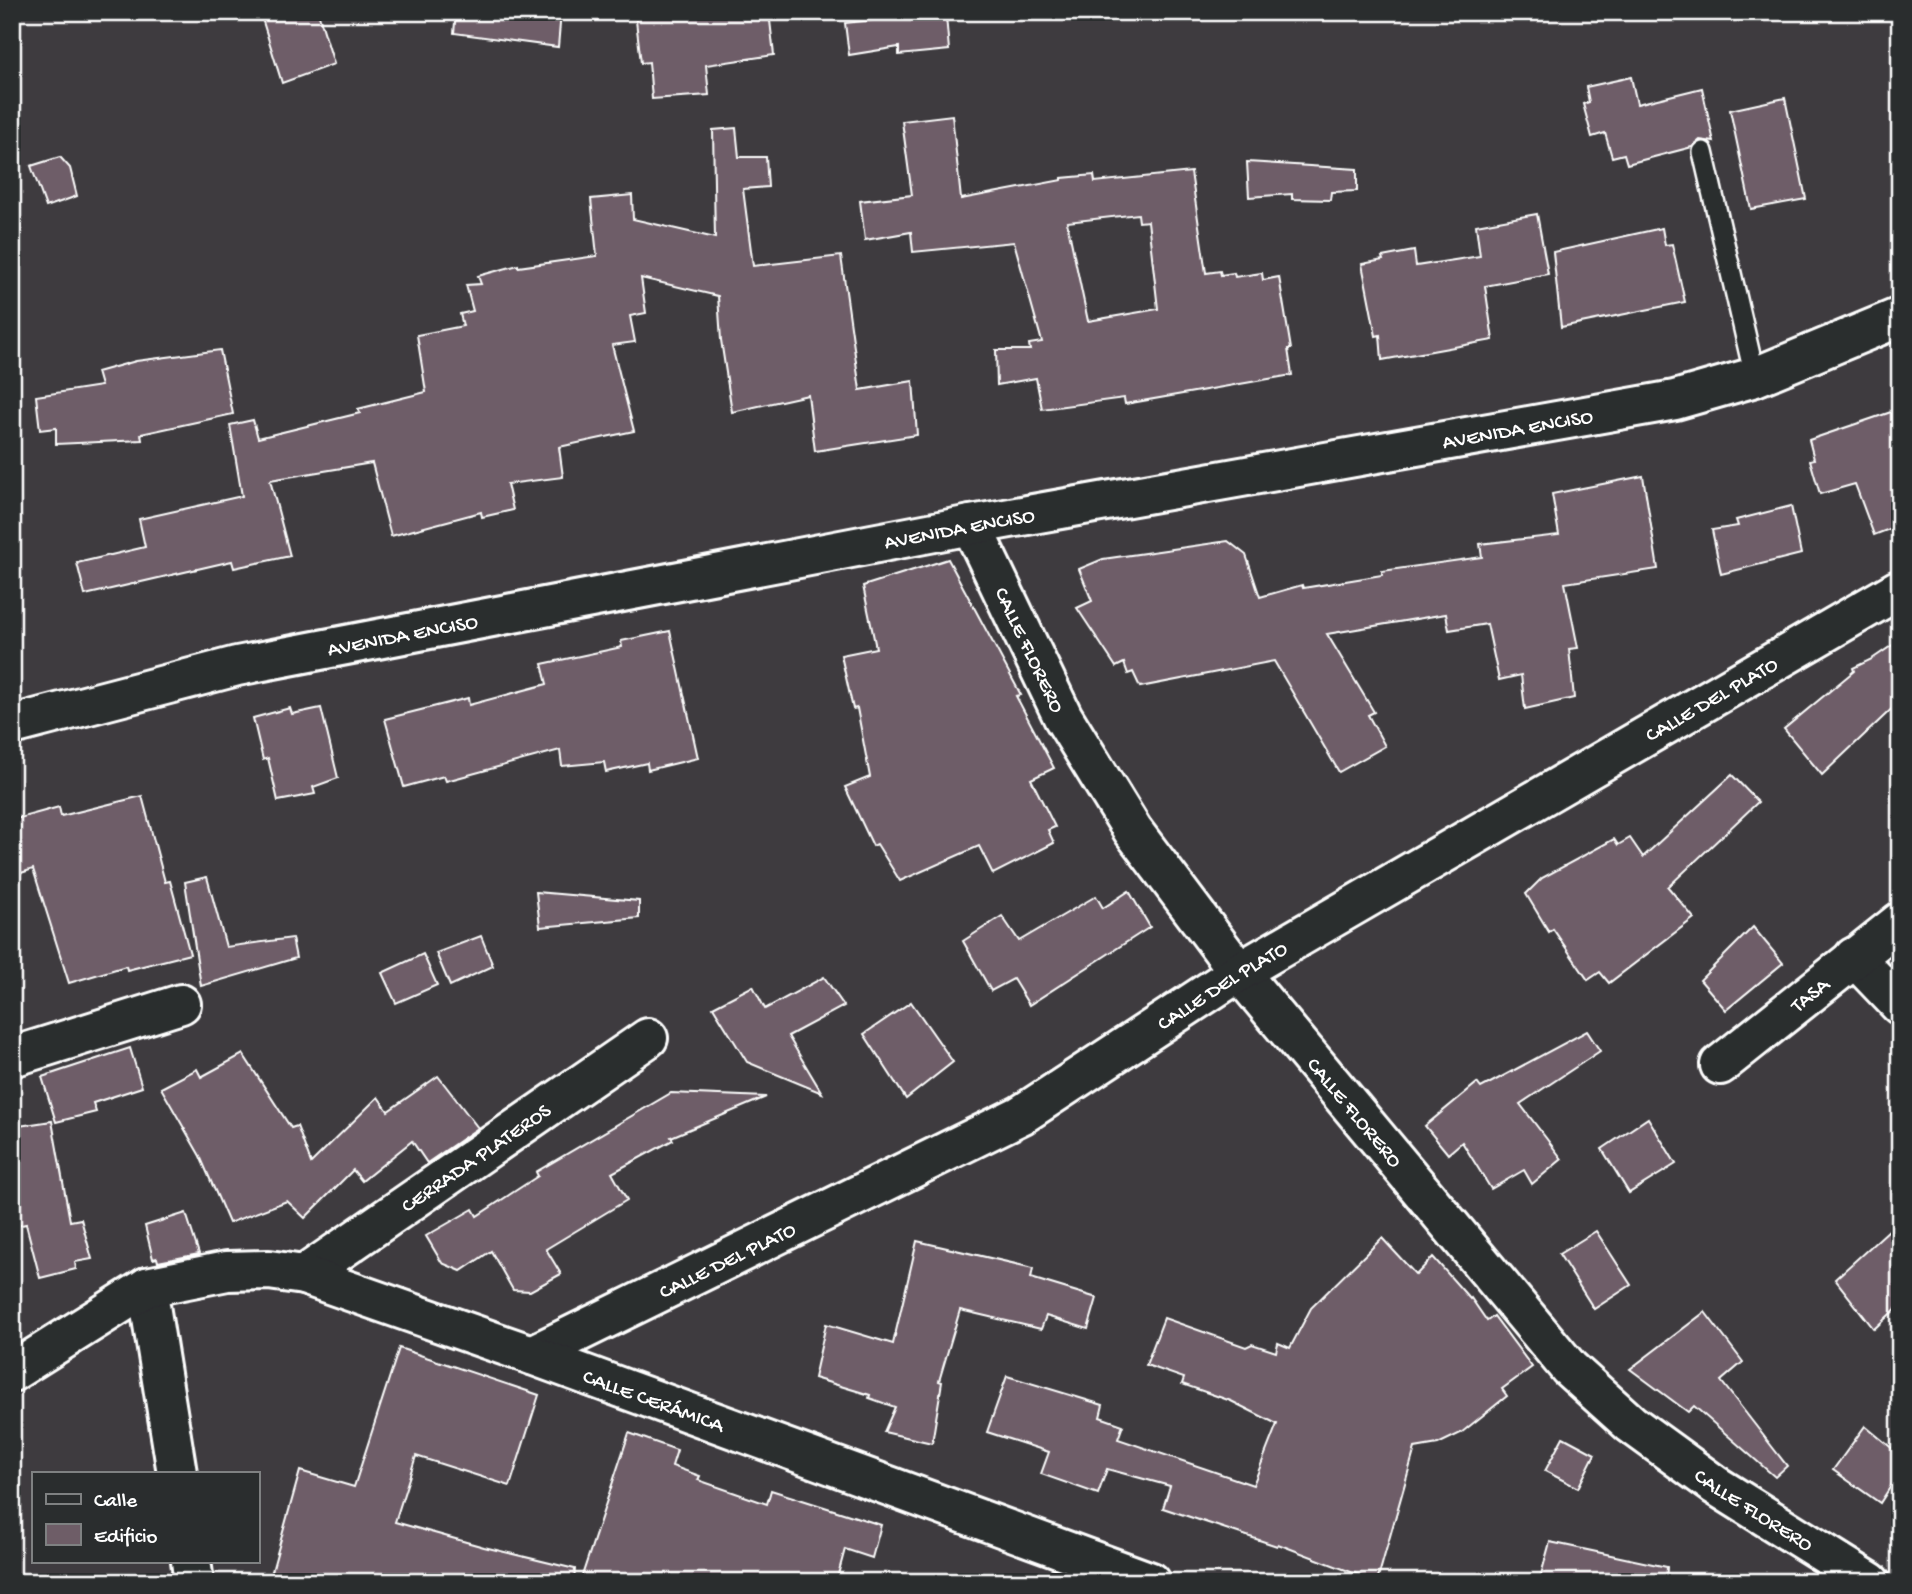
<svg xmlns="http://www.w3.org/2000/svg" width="1912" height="1594" font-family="'Gochi Hand',sans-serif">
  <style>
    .building { fill: #6e5d67; stroke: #fff; stroke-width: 2; fill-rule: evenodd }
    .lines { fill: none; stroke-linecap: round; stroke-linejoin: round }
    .lane-casing { stroke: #fff; stroke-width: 24 }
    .street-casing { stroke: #fff; stroke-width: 44 }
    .secondary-casing { stroke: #fff; stroke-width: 44 }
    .lane { stroke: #2a2d2e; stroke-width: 19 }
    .street { stroke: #2a2d2e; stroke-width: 38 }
    .secondary { stroke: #2a2d2e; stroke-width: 38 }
    .labels { text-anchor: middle; stroke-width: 7; stroke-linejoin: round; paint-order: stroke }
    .street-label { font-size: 21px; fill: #fff; stroke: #2a2d2e }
  </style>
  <rect width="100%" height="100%" fill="#3e3b3f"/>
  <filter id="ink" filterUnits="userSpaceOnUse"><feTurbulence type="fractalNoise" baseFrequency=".0143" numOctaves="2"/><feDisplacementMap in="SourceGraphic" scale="14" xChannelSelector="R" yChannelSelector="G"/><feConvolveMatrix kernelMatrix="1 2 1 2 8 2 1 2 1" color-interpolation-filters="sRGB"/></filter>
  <g filter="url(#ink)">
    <g class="building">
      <polygon points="260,12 318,12 334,64 282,83"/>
      <polygon points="456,12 561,12 558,47 454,33"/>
      <polygon points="635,12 769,12 774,55 706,65 709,95 652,99 649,62 641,63"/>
      <polygon points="939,13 939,16 946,16 949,50 899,55 899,47 849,55 845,23"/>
      <polygon points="1631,77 1637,104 1702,88 1714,142 1700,140 1692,147 1627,164 1624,154 1612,157 1605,133 1592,137 1583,104 1589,102 1586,87"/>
      <polygon points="1785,98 1806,199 1751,209 1730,110"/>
      <path d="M952 115 961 199 1062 180V178L1094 175 1095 182 1191 172 1206 273 1220 271 1221 275 1234 273 1235 277 1262 273 1263 280 1279 277 1291 349H1288L1292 375 1125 404 1124 398 1042 409 1036 378 997 385 996 350H1030L1029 344 1042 342 1014 242 913 252 911 232 865 240 860 201 912 195 902 121ZM1138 214 1139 222 1148 221 1158 309 1088 321 1067 222Z"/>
      <polygon points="736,128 739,157 766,157 768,187 743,189 753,266 841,256 860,390 913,381 917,435 815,451 808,395 732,412 721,340 718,296 641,278 646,313 630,316 635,342 612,345 634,431 559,447 563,477 507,484 513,510 482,517 481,512 391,536 372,463 270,480 290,556 234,568 232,561 85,595 77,563 145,547 139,519 242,496 230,425 253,420 258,438 360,413 358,409 426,392 417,335 463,326 460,314 473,311 466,285 481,284 478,276 518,265 518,267 597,256 591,199 632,195 633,219 715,238 713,130"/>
      <polygon points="60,157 70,168 77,196 46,207 31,166"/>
      <polygon points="1247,162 1357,169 1357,191 1331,192 1330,200 1292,199 1292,194 1249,197"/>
      <polygon points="1537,214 1548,274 1485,286 1493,340 1382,360 1380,335 1376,336 1362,264 1383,260 1382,257 1414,251 1416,266 1480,256 1476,225"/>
      <polygon points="1662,228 1665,245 1672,244 1685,302 1561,327 1553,252"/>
      <polygon points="220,350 233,414 141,434 142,440 56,444 56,428 40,430 36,396 101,386 97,372 136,361"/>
      <polygon points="1900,409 1900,525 1874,535 1855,484 1820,494 1810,460 1814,459 1809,440"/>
      <polygon points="1643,476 1658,569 1565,583 1578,648 1569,649 1574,698 1525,709 1521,675 1499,680 1487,624 1449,630 1446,614 1327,634 1374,712 1368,715 1385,746 1339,772 1274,661 1140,687 1133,672 1128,674 1124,663 1116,667 1077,608 1092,601 1079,569 1103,559 1228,541 1246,555 1260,597 1302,585 1303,588 1382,575 1382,571 1482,557 1480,544 1559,535 1552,494"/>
      <polygon points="1791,506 1801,554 1721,574 1712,530 1738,526 1736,520"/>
      <polygon points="948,559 1021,695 1016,696 1054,768 1031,779 1055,827 1048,830 1054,843 993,874 979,846 900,881 877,844 873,846 845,787 870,777 857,708 853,709 841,655 876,648 863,586"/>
      <polygon points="670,631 698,758 648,770 647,763 606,772 604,762 562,766 560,750 446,781 444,776 404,787 385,719 468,698 469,705 547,684 542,664 622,647 621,641"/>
      <polygon points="1900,640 1900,701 1822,775 1784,729 1854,671 1853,668 1872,659"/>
      <polygon points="290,708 292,714 321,708 338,778 313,787 315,794 278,801 268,758 263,760 253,718"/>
      <polygon points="1732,775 1758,802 1668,887 1694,918 1609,983 1600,972 1588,980 1553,929 1549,932 1526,894 1542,878 1614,839 1618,845 1630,838 1643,857"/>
      <polygon points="142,796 165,882 170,881 190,954 127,970 126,966 69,983 33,869 12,876 12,820 59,807 61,816"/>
      <polygon points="207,877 226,947 292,938 296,958 201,986 185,882"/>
      <polygon points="1129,891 1150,927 1029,1005 1013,979 991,991 963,941 1002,916 1019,941 1096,896 1103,908"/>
      <polygon points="536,892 639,901 639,918 540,927"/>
      <polygon points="1753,927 1783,963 1726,1010 1700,980"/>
      <polygon points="481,936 493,966 450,986 436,953"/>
      <polygon points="423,954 437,985 396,1003 382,973"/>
      <polygon points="824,977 844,1006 788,1036 822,1093 747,1062 713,1007 753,986 765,1009"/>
      <polygon points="911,1002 953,1062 906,1099 864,1034"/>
      <polygon points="1587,1031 1600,1051 1520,1104 1562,1159 1532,1184 1524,1170 1491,1189 1462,1142 1448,1154 1425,1126 1477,1083 1481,1088"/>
      <polygon points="130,1048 142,1087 93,1103 96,1112 56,1122 42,1077"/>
      <polygon points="243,1054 291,1128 297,1126 311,1163 378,1097 388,1111 438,1076 478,1128 427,1163 412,1141 362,1181 353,1170 305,1218 287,1201 229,1223 200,1156 161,1088 197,1069 201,1077"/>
      <polygon points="671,1093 766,1097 671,1137 673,1140 612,1173 627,1200 546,1249 561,1274 530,1291 513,1290 491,1251 461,1271 442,1263 426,1236 473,1209 477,1216 538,1176 536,1172"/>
      <polygon points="1648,1118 1676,1164 1629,1193 1602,1149"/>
      <polygon points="52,1121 70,1221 81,1219 92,1259 75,1262 76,1269 40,1278 26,1224 12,1227 12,1127"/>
      <polygon points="186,1213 199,1254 158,1262 157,1258 153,1259 145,1226"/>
      <polygon points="1900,1220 1900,1305 1874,1329 1835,1279"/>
      <polygon points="1596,1231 1631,1285 1594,1309 1559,1254"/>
      <polygon points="1382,1238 1416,1275 1433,1257 1470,1299 1471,1298 1487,1321 1494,1316 1532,1367 1502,1389 1507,1396 1461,1433 1438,1444 1415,1448 1377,1582 1278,1544 1277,1546 1163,1508 1170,1486 1107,1469 1098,1494 1041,1474 1049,1452 987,1432 1007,1376 1103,1405 1100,1417 1123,1425 1118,1439 1253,1485 1277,1424 1231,1401 1182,1384 1184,1378 1146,1365 1164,1318 1246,1347 1252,1344 1276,1352 1278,1343 1290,1348 1311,1308"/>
      <polygon points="917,1241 1033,1268 1031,1278 1097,1298 1088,1329 1046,1316 1041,1329 960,1310 939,1381 942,1382 932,1443 884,1432 895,1407 869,1398 870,1395 814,1378 826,1324 893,1344"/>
      <polygon points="1705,1312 1743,1362 1721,1381 1787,1466 1775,1477 1694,1406 1688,1412 1630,1369"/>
      <polygon points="399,1348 539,1395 510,1486 416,1456 395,1522 484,1547 575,1569 574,1582 269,1582 300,1471 354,1487"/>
      <polygon points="1865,1426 1900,1455 1900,1472 1880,1503 1833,1470"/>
      <polygon points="629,1433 677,1450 672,1466 700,1476 698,1480 767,1504 771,1490 881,1525 872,1558 845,1549 836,1582 580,1582"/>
      <polygon points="1563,1437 1595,1454 1578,1488 1545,1471"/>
      <polygon points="1550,1542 1667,1567 1666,1582 1539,1582"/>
    </g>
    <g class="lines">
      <defs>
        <polyline id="lane" points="1703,152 1755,377"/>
        <g id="street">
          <path id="s1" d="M971 525 1063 717 1133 831 1239 972 1569 1368 1631 1424 1715 1485 1870 1582"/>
          <polyline points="1854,957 1900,1005"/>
          <polyline points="12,1057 181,1004"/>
          <path id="s2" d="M1720 1065 1900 922"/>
          <path id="s3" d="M304 1275 648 1038"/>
          <polyline points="147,1287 177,1473"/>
          <path id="s4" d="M532 1355 1021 1115 1239 972 1898 590"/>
          <path id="s5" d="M12 1372 147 1287 227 1271 269 1270 304 1275 532 1355 1151 1582"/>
          <polyline points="191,1561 194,1582"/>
        </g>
        <g id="secondary">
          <path id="s6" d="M12 725 237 666 971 525 1675 400 1755 377 1900 317"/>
        </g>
      </defs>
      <use href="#lane" class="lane-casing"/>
      <use href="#street" class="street-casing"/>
      <use href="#secondary" class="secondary-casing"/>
      <use href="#lane" class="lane"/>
      <use href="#street" class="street"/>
      <use href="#secondary" class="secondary"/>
    </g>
  </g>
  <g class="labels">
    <g class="street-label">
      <text dy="7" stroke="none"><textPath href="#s6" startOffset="1535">AVENIDA ENCISO</textPath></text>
      <text dy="7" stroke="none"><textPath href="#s6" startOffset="968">AVENIDA ENCISO</textPath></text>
      <text dy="7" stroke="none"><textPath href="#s6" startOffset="401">AVENIDA ENCISO</textPath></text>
      <text dy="7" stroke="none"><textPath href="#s1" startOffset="138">CALLE FLORERO</textPath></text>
      <text dy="7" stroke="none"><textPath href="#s4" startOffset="1351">CALLE DEL PLATO</textPath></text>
      <text dy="7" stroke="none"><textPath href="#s4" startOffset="784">CALLE DEL PLATO</textPath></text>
      <text dy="7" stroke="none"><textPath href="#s2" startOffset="114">TASA</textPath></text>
      <text dy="7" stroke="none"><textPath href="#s1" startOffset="705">CALLE FLORERO</textPath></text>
      <text dy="7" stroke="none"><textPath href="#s3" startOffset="208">CERRADA PLATEROS</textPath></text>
      <text dy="7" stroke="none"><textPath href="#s4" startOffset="217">CALLE DEL PLATO</textPath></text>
      <text dy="7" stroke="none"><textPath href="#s5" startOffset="690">CALLE CERÁMICA</textPath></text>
      <text dy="7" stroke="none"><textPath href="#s1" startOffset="1272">CALLE FLORERO</textPath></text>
    </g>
  </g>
  <rect width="1912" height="1594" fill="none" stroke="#2a2d2e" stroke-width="42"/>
  <rect x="21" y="21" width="1870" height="1552" fill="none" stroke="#fff" stroke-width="2.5" filter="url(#ink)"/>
  <rect x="32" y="1472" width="228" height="91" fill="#2a2d2e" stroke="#7f8182" stroke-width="2"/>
  <rect x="46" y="1494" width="35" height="10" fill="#2a2d2e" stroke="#7f8182" stroke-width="2"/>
  <text x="94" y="1506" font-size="21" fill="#ffffff">Calle</text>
  <rect x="46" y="1524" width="35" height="21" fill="#6e5d67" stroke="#7f8182" stroke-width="2"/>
  <text x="94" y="1542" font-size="21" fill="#ffffff">Edificio</text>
</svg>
